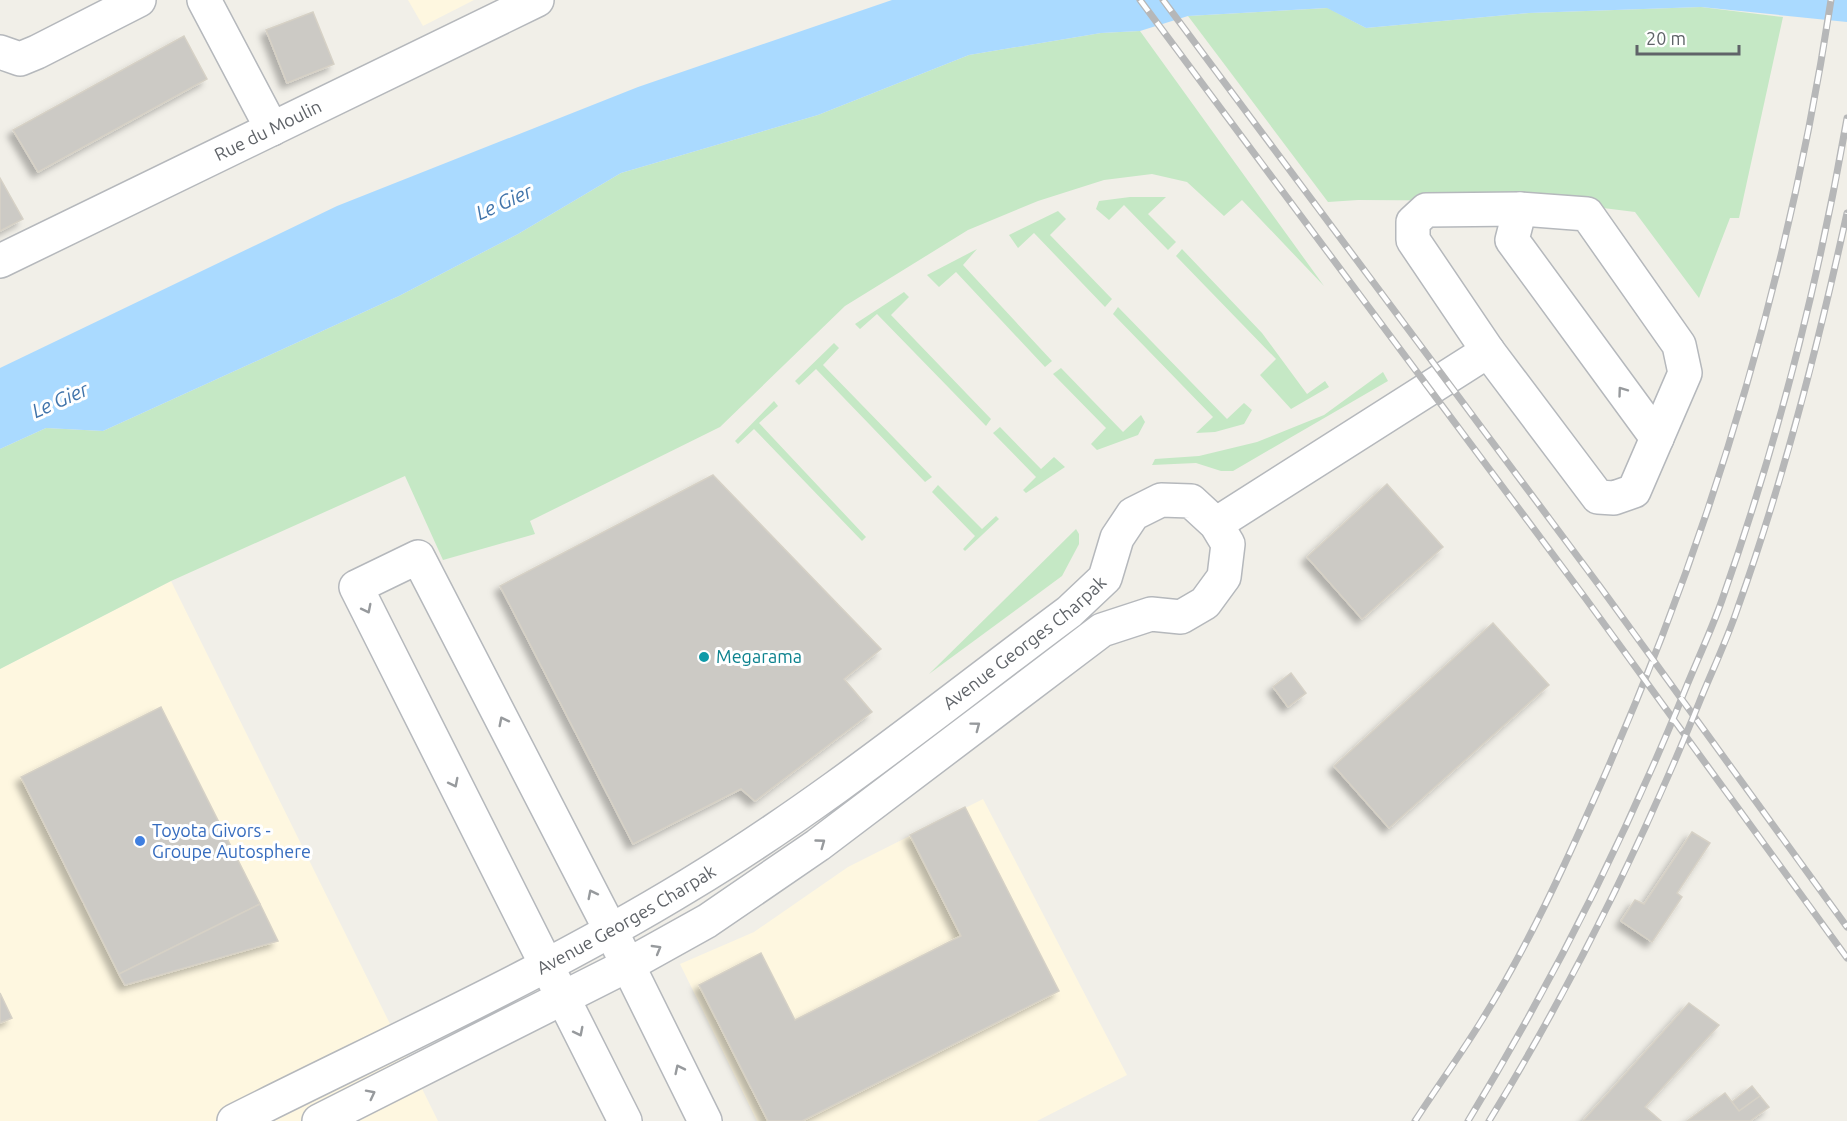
<svg xmlns="http://www.w3.org/2000/svg" width="1847" height="1121" font-family="Ubuntu,sans-serif">
  <style>
    .commercial { fill: #fef7e0 }
    .green { fill: #c5e8c5 }
    .water { fill: #aadaff }
    .building { fill: #cccac5; stroke: #d6d1c6; stroke-width: 1.5; filter: url(#shadow) }
    .lines { fill: none; stroke-linecap: round; stroke-linejoin: round }
    .minor-casing { stroke: #b5b8bc; stroke-width: 36 }
    .minor { stroke: #fff; stroke-width: 33 }
    .rail-casing { stroke: #b6b7b8; stroke-width: 7 }
    .rail { stroke: #fff; stroke-width: 4.5; stroke-dasharray: 14; stroke-linecap: butt }
    .oneway { stroke: #979a9d }
    .culture-dot { fill: #0f9aa8; stroke: #fff; stroke-width: 2 }
    .shop-dot { fill: #3f7fe0; stroke: #fff; stroke-width: 2 }
    .labels { text-anchor: middle; stroke-width: 6; stroke-linejoin: round; paint-order: stroke }
    .street-label { font-size: 18px; fill: #5f6368; stroke: #fff }
    .culture-label { font-size: 18px; fill: #0d838f; stroke: #fff; text-anchor: start }
    .shop-label { font-size: 18px; fill: #366cbe; stroke: #fff; text-anchor: start }
    .water-label { font-size: 20px; font-style: italic; fill: #4174aa; stroke: #fff }
  </style>
  <defs>
    <filter id="shadow"><feDropShadow dx="-5.5" dy="5.5" stdDeviation="3" flood-color="#0004"/></filter>
  </defs>
  <rect width="100%" height="100%" fill="#f1efe8"/>
  <g class="commercial">
    <polygon points="408,0 474,0 423,26"/>
    <polygon points="171,581 438,1121 0,1121 0,669"/>
    <polygon points="983,799 1127,1075 1037,1121 757,1121 680,964 754,932 848,867"/>
  </g>
  <g class="green">
    <polygon points="1701,7 1783,17 1739,218 1730,218 1699,298 1635,212 1547,201 1358,200 1328,202 1188,16 1328,8 1366,28 1529,13"/>
    <polygon points="1140,31 1324,286 1242,200 1224,216 1187,182 1152,174 1104,180 1038,201 968,230 845,306 720,427 530,521 535,534 443,560 405,476 171,581 0,669 0,449 46,428 103,431 399,296 518,234 621,173 818,115 969,55 1101,33"/>
    <polygon points="1130,197 1166,197 1148,214 1176,242 1168,250 1124,205 1109,220 1096,209 1099,201"/>
    <polygon points="1058,211 1066,219 1050,235 1112,299 1105,307 1034,233 1018,248 1009,235"/>
    <polygon points="977,249 963,265 1052,361 1045,367 956,272 939,287 927,275"/>
    <polygon points="1182,249 1262,333 1307,394 1325,381 1329,387 1291,409 1260,375 1276,359 1176,256"/>
    <polygon points="904,292 909,297 891,315 991,419 986,426 877,314 860,329 855,324"/>
    <polygon points="1118,307 1227,419 1244,403 1252,410 1244,424 1215,432 1196,433 1213,417 1113,314"/>
    <polygon points="834,343 839,348 823,365 932,477 925,482 816,369 799,385 795,381"/>
    <polygon points="1061,368 1123,432 1141,415 1145,422 1138,435 1097,450 1091,444 1106,428 1053,374"/>
    <polygon points="1383,372 1388,381 1233,471 1221,471 1196,463 1152,465 1155,459 1199,456 1257,442 1324,415"/>
    <polygon points="774,401 778,406 759,423 866,537 862,541 754,429 738,444 735,441"/>
    <polygon points="1000,427 1041,469 1054,457 1065,467 1026,493 1023,490 1036,477 993,433"/>
    <polygon points="938,485 982,529 996,516 999,519 965,551 963,549 975,536 932,492"/>
    <polygon points="1076,529 1079,534 1079,544 1062,576 929,674"/>
  </g>
  <polygon class="water" points="892,0 1847,0 1847,22 1701,7 1529,13 1366,28 1327,8 1188,16 1140,31 1101,33 969,55 818,115 621,173 518,234 399,296 103,431 46,428 0,449 0,368 337,206 638,87"/>
  <g class="building">
    <polygon points="313,12 334,64 287,83 266,30"/>
    <polygon points="184,36 207,79 38,172 13,130"/>
    <polygon points="0,178 23,219 0,231"/>
    <polygon points="713,475 881,649 844,679 872,712 755,801 741,789 633,844 500,586"/>
    <polygon points="1387,484 1443,547 1362,619 1307,557"/>
    <polygon points="1493,623 1549,685 1389,828 1334,766"/>
    <polygon points="1291,673 1306,693 1288,707 1273,687"/>
    <polygon points="161,707 260,904 119,974 21,777"/>
    <polygon points="965,807 1059,991 802,1121 768,1121 699,985 761,953 795,1020 961,936 910,835"/>
    <polygon points="1692,832 1710,843 1677,893 1682,897 1652,942 1621,921 1635,900 1644,904"/>
    <polygon points="260,904 278,941 125,985 119,974"/>
    <polygon points="0,993 12,1018 0,1023"/>
    <polygon points="1689,1003 1719,1025 1645,1107 1661,1121 1583,1121"/>
    <polygon points="1752,1086 1760,1096 1739,1111 1732,1102"/>
    <polygon points="1725,1093 1739,1111 1760,1096 1769,1107 1750,1121 1687,1121"/>
  </g>
  <g class="lines">
    <defs>
      <g id="minor">
        <polyline points="204,0 272,129"/>
        <polyline points="0,52 20,59 37,52 139,0"/>
        <polygon points="1520,209 1587,214 1679,345 1685,373 1634,491 1614,498 1598,497 1488,351 1413,240 1413,222 1426,210"/>
        <polyline points="1520,209 1512,240 1657,438"/>
        <path id="s1" d="M0 261 537 0"/>
        <polyline points="1216,524 1488,351"/>
        <path id="s2" d="M234 1121C387 1044 543 974 689 885 822 805 944 705 1069 612L1105 578 1117 538 1133 514 1161 500 1191 501 1216 524 1228 544 1224 577 1205 603 1181 617 1151 614 1102 630 818 845 707 921 628 965 319 1121"/>
        <polyline points="625,1121 356,587 418,557 611,931 705,1121"/>
      </g>
    </defs>
    <use href="#minor" class="minor-casing"/>
    <use href="#minor" class="minor"/>
    <defs>
      <g id="rail">
        <polyline points="1140,0 1586,599 1847,958"/>
        <polyline points="1163,0 1601,588 1847,927"/>
        <path d="M1415 1121C1437 1087 1461 1054 1482 1020 1528 946 1564 867 1599 788 1711 537 1790 271 1831 0"/>
        <path d="M1468 1121C1550 986 1621 846 1681 700 1694 667 1710 634 1722 600 1777 444 1819 281 1847 118"/>
        <path d="M1489 1121C1571 987 1640 848 1699 703 1712 671 1727 640 1738 607 1784 479 1818 346 1847 213"/>
      </g>
    </defs>
    <use href="#rail" class="rail-casing"/>
    <use href="#rail" class="rail"/>
  </g>
  <defs><path id="oneway-chevron" d="M-2-3.5L2.5 0L-2 3.5" fill="none" stroke-width="1.6" stroke-linecap="round" stroke-linejoin="round" transform="scale(1.5)"/></defs>
  <g class="oneway">
    <use href="#oneway-chevron" transform="translate(1622 391) rotate(-126)"/>
    <use href="#oneway-chevron" transform="translate(367 609) rotate(63)"/>
    <use href="#oneway-chevron" transform="translate(503 721) rotate(-117)"/>
    <use href="#oneway-chevron" transform="translate(976 726) rotate(-37)"/>
    <use href="#oneway-chevron" transform="translate(454 783) rotate(63)"/>
    <use href="#oneway-chevron" transform="translate(821 843) rotate(-36)"/>
    <use href="#oneway-chevron" transform="translate(592 894) rotate(-117)"/>
    <use href="#oneway-chevron" transform="translate(657 949) rotate(-30)"/>
    <use href="#oneway-chevron" transform="translate(579 1032) rotate(63)"/>
    <use href="#oneway-chevron" transform="translate(679 1069) rotate(-116)"/>
    <use href="#oneway-chevron" transform="translate(371 1094) rotate(-27)"/>
  </g>
  <circle class="culture-dot" cx="704" cy="657" r="6"/>
  <circle class="shop-dot" cx="140" cy="841" r="6"/>
  <g class="labels">
    <g class="street-label">
      <text dy="6" stroke="none"><textPath href="#s1" startOffset="298">Rue du Moulin</textPath></text>
      <text dy="6" stroke="none"><textPath href="#s2" startOffset="927">Avenue Georges Charpak</textPath></text>
      <text dy="6" stroke="none"><textPath href="#s2" startOffset="441">Avenue Georges Charpak</textPath></text>
    </g>
    <g class="culture-label">
      <text x="716" y="663">Megarama</text>
    </g>
    <g class="shop-label">
      <text x="152" y="837">Toyota Givors -<tspan x="152" dy="21">Groupe Autosphere</tspan></text>
    </g>
    <g class="water-label">
      <text transform="translate(504 202) rotate(-24)" y="7">Le Gier</text>
      <text transform="translate(60 400) rotate(-24)" y="7">Le Gier</text>
    </g>
  </g>
  <path d="M1637 45v9h102v-9" fill="none" stroke="#5f6368" stroke-width="3"/>
  <text x="1646" y="45" font-size="18" fill="#5f6368" stroke="#ffffff" stroke-width="4.5" paint-order="stroke">20 m</text>
</svg>
